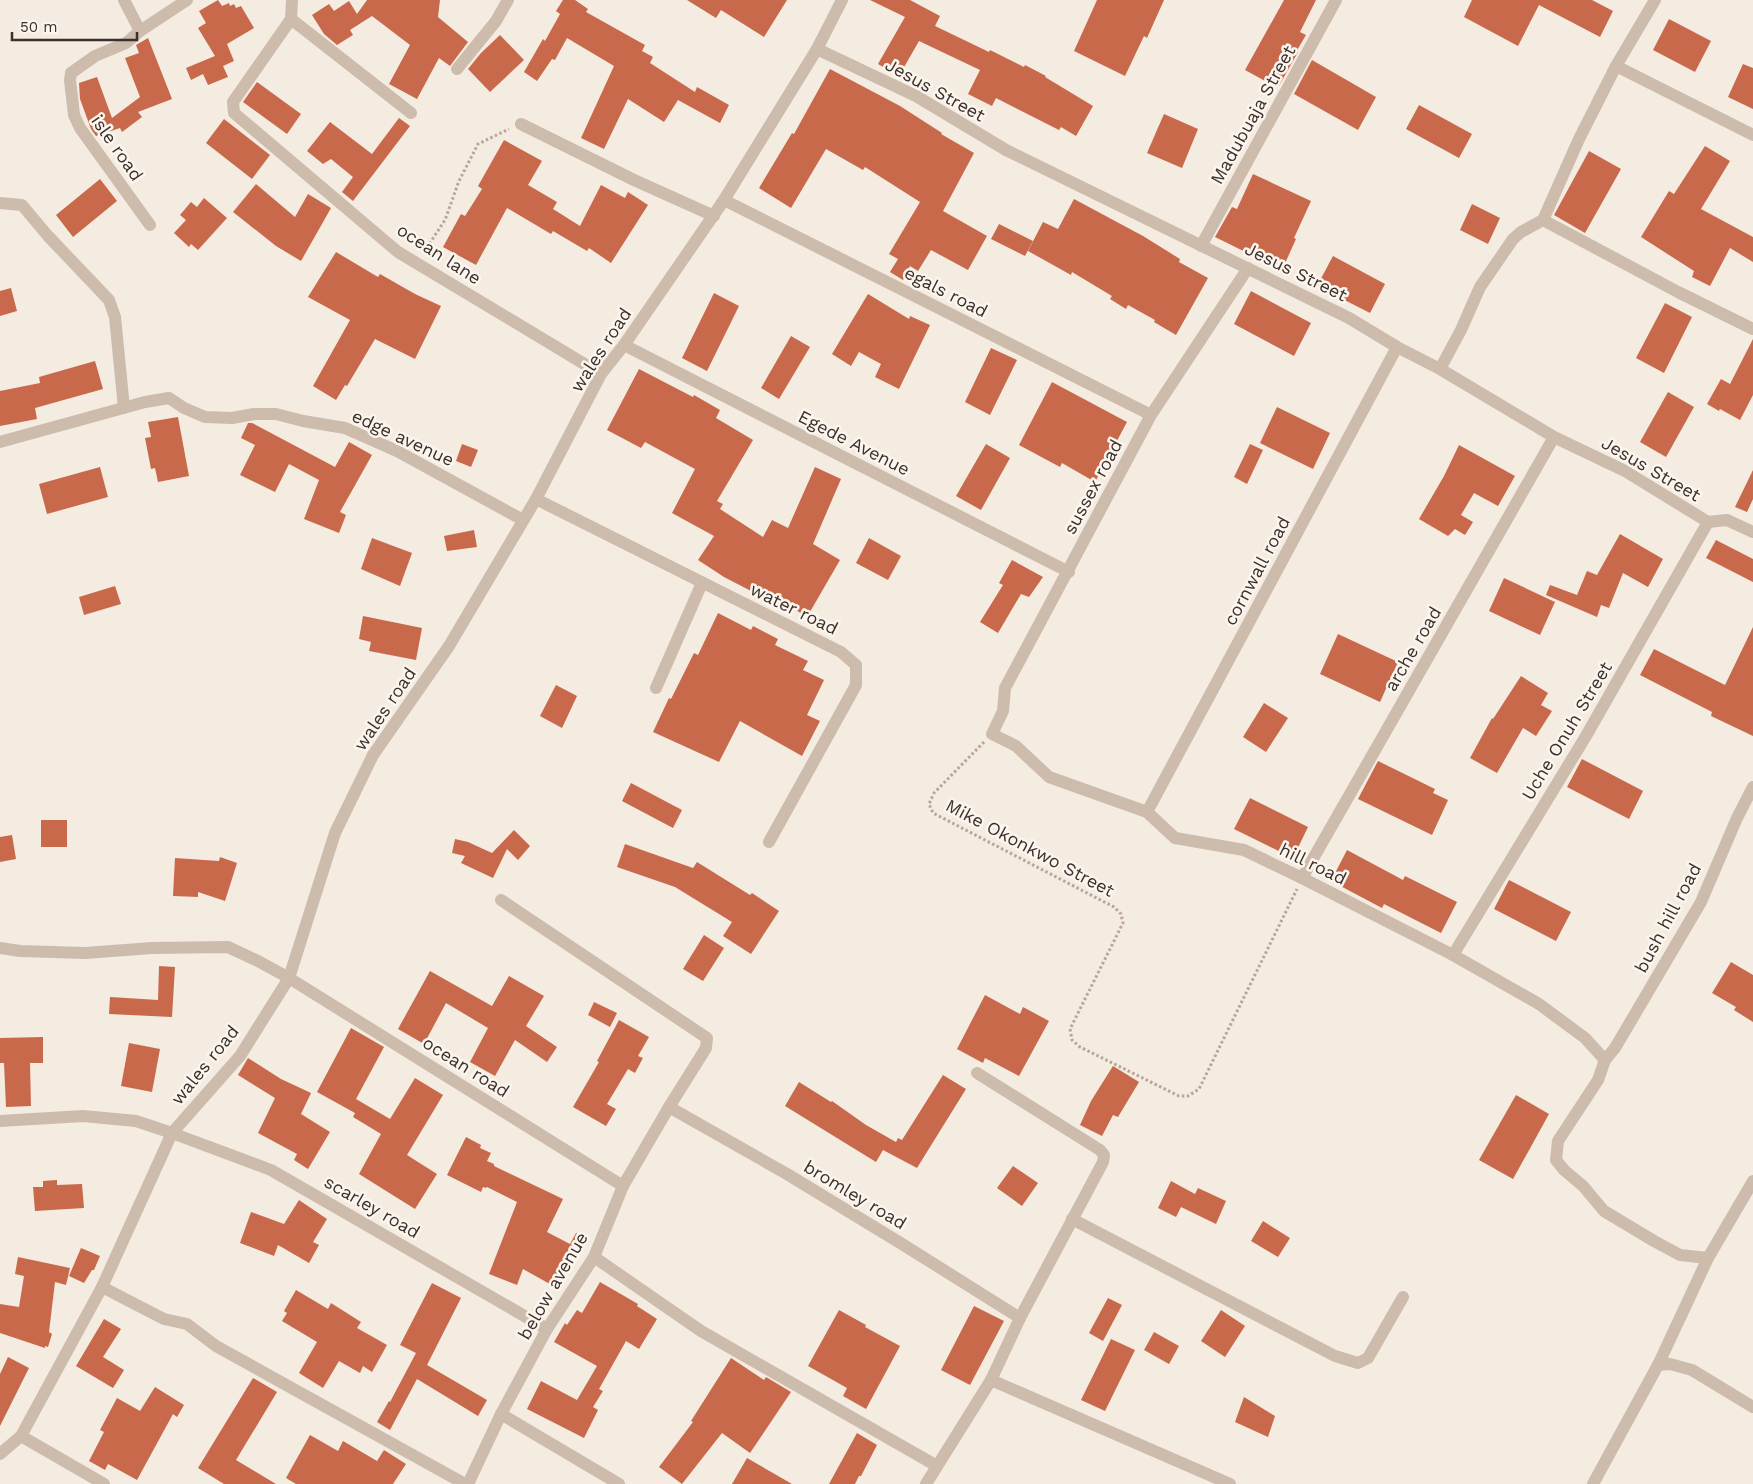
<svg xmlns="http://www.w3.org/2000/svg" width="1753" height="1484" font-family="'Work Sans',sans-serif">
  <style>
    .building { fill: #c8694b }
    .lines { fill: none; stroke-linecap: round; stroke-linejoin: round }
    .path { stroke: #b9a596; stroke-width: 3; stroke-dasharray: 2.5 2.5; stroke-linecap: butt }
    .minor { stroke: #cdbbac; stroke-width: 12 }
    .labels { text-anchor: middle; stroke-width: 5; stroke-linejoin: round; paint-order: stroke }
    .street-label { font-size: 18px; fill: #3b302b; stroke: #fbf5ee }
  </style>
  <rect width="100%" height="100%" fill="#f4ebe1"/>
  <g class="building">
    <polygon points="218,0 222,6 229,3 230,6 234,4 236,8 241,6 254,28 227,44 234,61 223,66 228,77 208,85 203,74 191,80 186,68 215,56 198,28 206,23 199,11"/>
    <polygon points="367,0 440,0 438,17 468,42 450,66 439,58 417,99 389,84 410,45 372,16 350,30 353,35 337,45 324,34 312,15 329,4 334,11 349,1 357,14"/>
    <polygon points="563,0 575,0 588,9 586,12 645,45 642,51 653,57 650,63 695,92 697,87 729,105 720,123 678,100 664,122 628,99 604,149 581,138 614,66 567,38 555,60 552,59 537,81 524,72 543,39 545,41 560,14 556,11"/>
    <polygon points="687,0 787,0 764,37 721,10 716,18"/>
    <polygon points="870,0 910,0 940,16 935,26 989,52 990,50 1024,67 1025,65 1046,76 1045,77 1093,106 1076,136 1061,127 1059,130 996,98 992,106 968,94 980,70 919,41 899,76 878,64 905,17"/>
    <polygon points="1097,0 1164,0 1147,38 1144,36 1125,76 1074,51"/>
    <polygon points="1284,0 1316,0 1300,32 1306,35 1296,52 1298,52 1279,86 1278,85 1276,87 1245,70"/>
    <polygon points="1472,0 1592,0 1613,11 1600,37 1539,5 1518,46 1464,17"/>
    <polygon points="1669,19 1711,41 1695,72 1653,50"/>
    <polygon points="500,35 524,60 490,92 468,69 481,53"/>
    <polygon points="148,38 172,99 138,112 142,117 122,132 120,128 96,136 91,129 80,99 79,83 97,77 112,118 140,97 125,58 139,53 136,45"/>
    <polygon points="1312,60 1376,97 1358,130 1294,94"/>
    <polygon points="1743,64 1753,68 1753,109 1728,97"/>
    <polygon points="830,69 900,106 942,133 941,134 974,153 943,211 987,236 968,270 931,250 918,271 910,266 903,280 890,272 898,259 889,254 920,202 865,167 863,170 826,149 791,208 759,188 792,133 794,134"/>
    <polygon points="257,82 301,114 287,134 243,102"/>
    <polygon points="1419,105 1472,134 1459,158 1406,129"/>
    <polygon points="1164,114 1198,129 1182,168 1147,153"/>
    <polygon points="399,118 410,126 353,201 342,192 353,177 331,159 323,164 307,151 330,122 372,154"/>
    <polygon points="224,119 270,155 252,179 206,143"/>
    <polygon points="504,140 542,161 528,185 557,202 553,209 580,226 601,185 625,198 628,192 648,205 611,263 589,248 587,251 553,231 551,234 507,208 476,265 443,247 461,214 465,216 482,189 478,186"/>
    <polygon points="1705,146 1730,161 1701,209 1753,237 1753,262 1730,248 1710,286 1692,277 1694,271 1641,237 1669,191 1674,194"/>
    <polygon points="1589,151 1621,169 1585,233 1554,215"/>
    <polygon points="1253,174 1311,201 1294,238 1296,239 1282,270 1215,237 1232,207 1237,209"/>
    <polygon points="100,179 117,201 73,237 56,215"/>
    <polygon points="256,184 295,217 308,194 331,208 301,261 276,246 233,212"/>
    <polygon points="204,198 227,218 198,250 191,244 189,247 174,233 186,220 180,215 191,202 197,207"/>
    <polygon points="1074,199 1143,236 1180,259 1179,262 1208,278 1176,335 1154,322 1155,320 1128,305 1126,309 1110,299 1112,296 1072,272 1071,275 1028,251 1043,222 1058,229"/>
    <polygon points="1472,204 1500,218 1488,244 1460,230"/>
    <polygon points="999,224 1033,241 1025,256 991,239"/>
    <polygon points="336,252 378,277 380,274 415,294 441,306 415,359 375,339 347,386 345,385 336,400 313,386 350,320 308,297"/>
    <polygon points="1333,256 1385,284 1370,313 1317,286"/>
    <polygon points="11,288 17,311 0,316 0,291"/>
    <polygon points="1251,291 1311,323 1294,356 1234,324"/>
    <polygon points="714,293 739,306 707,371 682,358"/>
    <polygon points="868,294 909,319 910,316 930,325 899,389 875,377 881,364 859,352 851,366 832,354"/>
    <polygon points="1665,303 1692,317 1664,373 1636,358"/>
    <polygon points="791,336 810,347 779,399 761,388"/>
    <polygon points="1753,339 1753,395 1740,420 1720,409 1719,411 1707,404 1721,379 1730,384"/>
    <polygon points="991,348 1017,360 990,415 965,402"/>
    <polygon points="95,361 103,389 35,408 37,419 0,426 0,391 40,383 39,377"/>
    <polygon points="639,369 693,397 694,395 720,410 716,418 753,440 717,501 723,504 720,509 763,537 772,520 788,528 815,467 841,479 813,544 840,560 807,617 775,597 772,602 724,577 698,560 714,536 672,513 695,469 645,442 641,448 607,430"/>
    <polygon points="1052,382 1127,422 1095,482 1062,463 1060,467 1019,445"/>
    <polygon points="1668,392 1694,407 1666,457 1640,442"/>
    <polygon points="1277,407 1330,433 1313,469 1260,443"/>
    <polygon points="178,417 189,476 158,482 155,468 151,469 145,438 151,437 148,422"/>
    <polygon points="248,423 252,423 335,467 349,442 372,455 340,512 346,515 339,533 304,519 319,480 289,464 275,492 240,475 255,445 241,438"/>
    <polygon points="462,444 478,450 471,467 456,461"/>
    <polygon points="986,444 1010,458 981,510 956,496"/>
    <polygon points="1250,444 1263,450 1247,484 1234,477"/>
    <polygon points="1459,445 1515,476 1498,506 1474,493 1461,515 1473,522 1465,535 1455,529 1448,536 1419,519 1444,476"/>
    <polygon points="100,467 108,497 47,514 39,484"/>
    <polygon points="1753,470 1753,499 1747,512 1735,507"/>
    <polygon points="474,530 477,547 447,551 444,536"/>
    <polygon points="1620,534 1663,559 1648,587 1623,573 1609,608 1601,605 1597,617 1546,595 1550,585 1577,595 1587,571 1597,575"/>
    <polygon points="372,538 412,553 400,586 361,569"/>
    <polygon points="869,538 901,556 888,580 856,563"/>
    <polygon points="1716,540 1753,559 1753,582 1706,558"/>
    <polygon points="1012,560 1043,577 1029,597 1021,594 998,633 980,622 1003,585 999,583"/>
    <polygon points="1504,578 1555,602 1540,635 1489,611"/>
    <polygon points="115,586 121,604 84,615 79,597"/>
    <polygon points="718,613 751,630 753,626 778,639 775,645 808,661 803,670 824,680 807,715 820,721 802,756 740,721 719,762 653,732 669,698 671,699 694,653 698,655"/>
    <polygon points="363,616 422,628 416,660 369,651 371,642 359,639"/>
    <polygon points="1753,627 1753,736 1711,716 1712,712 1640,675 1654,649 1725,685"/>
    <polygon points="1338,634 1398,662 1380,702 1320,674"/>
    <polygon points="1521,676 1548,693 1541,705 1552,711 1536,736 1523,728 1497,773 1470,758 1492,718 1493,719"/>
    <polygon points="556,685 577,696 562,728 540,716"/>
    <polygon points="1264,703 1288,718 1266,752 1243,737"/>
    <polygon points="1582,759 1643,791 1629,819 1567,787"/>
    <polygon points="1378,761 1435,789 1433,793 1448,800 1432,835 1358,799"/>
    <polygon points="631,783 682,810 673,828 622,801"/>
    <polygon points="1250,798 1308,827 1293,858 1234,829"/>
    <rect x="41" y="820" width="26" height="27"/>
    <polygon points="514,830 530,846 518,860 507,849 493,878 461,863 465,856 452,853 455,839 468,842 492,853"/>
    <polygon points="12,835 16,859 0,862 0,837"/>
    <polygon points="625,844 693,868 697,862 750,895 752,893 779,911 751,954 723,936 732,922 675,887 617,867"/>
    <polygon points="1347,850 1403,880 1405,876 1457,902 1441,933 1384,904 1382,908 1331,881"/>
    <polygon points="220,857 237,863 225,901 198,892 198,897 173,896 175,858 219,861"/>
    <polygon points="1509,880 1571,912 1556,941 1494,909"/>
    <polygon points="704,935 724,948 703,981 683,969"/>
    <polygon points="1731,962 1753,975 1753,1022 1734,1010 1736,1007 1712,993"/>
    <polygon points="159,966 175,967 172,1017 109,1014 110,997 158,1000"/>
    <polygon points="430,971 492,1006 509,976 544,996 526,1026 557,1047 547,1062 515,1040 495,1076 470,1062 488,1028 446,1003 424,1044 398,1029"/>
    <polygon points="985,995 1020,1014 1023,1007 1049,1021 1019,1076 985,1058 983,1063 957,1049"/>
    <polygon points="594,1002 617,1013 610,1027 588,1015"/>
    <polygon points="619,1020 649,1037 638,1056 643,1058 635,1073 628,1069 607,1104 616,1109 606,1126 573,1107 599,1062 597,1061"/>
    <polygon points="351,1028 384,1047 356,1099 390,1119 415,1078 443,1095 407,1155 437,1174 415,1209 359,1174 381,1134 353,1117 355,1113 317,1092"/>
    <polygon points="43,1037 43,1063 30,1063 31,1106 6,1107 4,1063 0,1063 0,1038"/>
    <polygon points="129,1043 160,1049 152,1092 121,1086"/>
    <polygon points="248,1058 281,1079 311,1093 301,1114 330,1132 308,1169 294,1160 297,1154 258,1133 275,1098 238,1075"/>
    <polygon points="1113,1066 1139,1082 1118,1117 1113,1115 1102,1136 1080,1125 1091,1101"/>
    <polygon points="943,1075 966,1089 917,1168 883,1150 876,1162 785,1106 799,1082 831,1102 832,1101 866,1125 896,1142 898,1138 902,1140"/>
    <polygon points="1516,1095 1549,1114 1513,1179 1479,1160"/>
    <polygon points="466,1137 481,1145 480,1148 491,1153 487,1161 494,1164 494,1166 563,1199 547,1232 570,1244 576,1233 588,1239 557,1288 523,1269 517,1285 489,1274 517,1202 487,1187 486,1188 483,1187 481,1192 447,1175"/>
    <polygon points="1013,1166 1038,1183 1022,1206 997,1188"/>
    <polygon points="57,1180 57,1185 82,1184 84,1208 35,1211 33,1187 43,1187 43,1181"/>
    <polygon points="1171,1181 1195,1194 1198,1188 1226,1201 1216,1224 1181,1207 1176,1217 1158,1208"/>
    <polygon points="299,1200 327,1219 313,1242 319,1245 309,1263 278,1245 274,1256 240,1243 251,1212 284,1224"/>
    <polygon points="1263,1221 1290,1238 1278,1257 1251,1241"/>
    <polygon points="81,1248 100,1256 94,1270 92,1270 84,1283 69,1276"/>
    <polygon points="18,1257 70,1268 66,1285 55,1282 49,1332 52,1334 48,1347 45,1346 45,1348 0,1333 0,1304 19,1307 24,1276 15,1274"/>
    <polygon points="600,1282 638,1304 637,1306 657,1319 639,1349 626,1341 599,1389 603,1391 593,1407 598,1410 584,1438 527,1409 541,1381 577,1400 597,1366 554,1342 565,1323 567,1325 577,1310 582,1313"/>
    <polygon points="432,1283 461,1298 427,1365 487,1400 478,1416 417,1379 390,1430 377,1422 389,1401 390,1402 416,1353 400,1345"/>
    <polygon points="296,1290 328,1309 331,1303 361,1322 357,1328 387,1345 372,1372 363,1366 360,1373 339,1361 323,1388 299,1373 317,1342 282,1321 287,1313 284,1311"/>
    <polygon points="1108,1298 1122,1305 1103,1341 1089,1333"/>
    <polygon points="974,1306 1004,1321 970,1385 941,1370"/>
    <polygon points="839,1310 866,1325 865,1327 900,1346 866,1409 843,1396 847,1388 808,1366"/>
    <polygon points="1221,1310 1245,1326 1225,1357 1201,1341"/>
    <polygon points="104,1319 121,1329 103,1357 124,1370 113,1388 76,1366"/>
    <polygon points="1154,1332 1179,1346 1169,1364 1144,1350"/>
    <polygon points="1111,1339 1135,1350 1105,1411 1081,1400"/>
    <polygon points="8,1357 29,1368 0,1426 0,1374"/>
    <polygon points="731,1358 764,1380 766,1377 791,1392 750,1453 722,1433 682,1484 659,1467 693,1422 691,1421"/>
    <polygon points="253,1378 277,1392 236,1460 276,1484 224,1484 198,1468"/>
    <polygon points="155,1387 184,1405 177,1417 173,1414 137,1480 108,1464 105,1470 89,1461 104,1432 100,1430 117,1398 140,1411"/>
    <polygon points="1244,1397 1275,1416 1268,1437 1235,1422"/>
    <polygon points="857,1433 877,1445 861,1476 859,1476 855,1484 829,1484"/>
    <polygon points="310,1435 338,1451 343,1441 377,1461 384,1450 406,1464 393,1484 296,1484 286,1478"/>
    <polygon points="747,1458 792,1484 732,1484"/>
  </g>
  <g class="lines">
    <g class="path">
      <polyline points="424,252 445,220 459,181 478,144 509,129"/>
      <polyline points="984,742 934,793 929,804 933,813 1114,907 1121,914 1123,923 1070,1029 1072,1040 1080,1047 1179,1096 1188,1096 1199,1089 1297,889"/>
    </g>
    <g class="minor">
      <polyline points="124,0 140,31"/>
      <polyline points="292,0 291,19 233,102 234,113 398,252 601,374"/>
      <polyline points="291,19 411,113"/>
      <polyline points="817,49 916,96 1006,150 1349,318 1397,347 1440,369 1554,437 1625,471 1708,522 1727,520 1753,532"/>
      <polyline points="1616,66 1753,135"/>
      <polyline points="457,69 496,21 508,0"/>
      <polyline points="521,124 634,180 714,216"/>
      <polyline points="724,200 1151,415"/>
      <polyline points="0,203 22,205 48,236 109,300 115,317 124,408"/>
      <polyline points="1543,220 1678,292 1753,329"/>
      <polyline points="150,225 80,128 74,115 70,80 71,73 95,56 126,43 140,31 187,0"/>
      <polyline points="1201,246 1336,0"/>
      <polyline points="1248,268 1151,415 1005,688 1003,711 992,734 1016,746 1049,777 1147,812 1175,838 1244,850 1302,878 1453,955 1539,1004 1585,1038 1605,1060"/>
      <polyline points="624,345 1069,572"/>
      <polyline points="1440,369 1461,330 1480,287 1513,239 1521,232 1543,220 1579,139 1616,66 1655,0"/>
      <polyline points="0,442 145,402 169,398 184,408 205,417 232,418 254,414 276,414 303,421 345,428 397,451 523,520"/>
      <polyline points="536,499 841,652 856,665 856,685 769,842"/>
      <polyline points="656,688 702,583"/>
      <polyline points="1147,812 1397,347"/>
      <polyline points="1302,878 1554,437"/>
      <polyline points="0,948 20,951 85,953 152,948 228,947 258,961 289,978 623,1186"/>
      <polyline points="1453,955 1586,736 1708,522"/>
      <polyline points="669,1107 787,1174 902,1244 1020,1318"/>
      <polyline points="0,1121 83,1116 136,1121 172,1133 271,1170 547,1329"/>
      <polyline points="1072,1219 1335,1356 1358,1363 1368,1358 1403,1297"/>
      <polyline points="594,1257 701,1331 937,1466"/>
      <polyline points="1708,1258 1680,1255 1654,1241 1604,1211 1583,1186 1564,1170 1556,1160 1558,1141 1598,1080 1605,1060 1615,1048 1701,902 1737,818 1753,787"/>
      <polyline points="102,1287 164,1319 187,1324 216,1346 465,1484"/>
      <polyline points="1658,1365 1670,1364 1692,1370 1753,1407"/>
      <polyline points="991,1380 1230,1484"/>
      <polyline points="501,1414 619,1484"/>
      <polyline points="21,1436 104,1484"/>
      <polyline points="0,1454 21,1436 102,1287 172,1133 240,1056 289,978 335,833 373,755 449,646 536,499 601,374 624,345 724,200 817,49 842,0"/>
      <polyline points="468,1484 501,1414 547,1329 594,1257 623,1186 669,1107 706,1048 707,1038 501,900"/>
      <polyline points="926,1484 991,1380 1020,1318 1103,1162 1104,1155 1100,1150 977,1073"/>
      <polyline points="1593,1484 1658,1365 1708,1258 1753,1181"/>
    </g>
  </g>
  <g class="labels">
    <g class="street-label">
      <text transform="translate(935 90) rotate(29)" y="6">Jesus Street</text>
      <text transform="translate(1253 115) rotate(-61)" y="6">Madubuaja Street</text>
      <text transform="translate(117 148) rotate(55)" y="6">isle road</text>
      <text transform="translate(439 254) rotate(33)" y="6">ocean lane</text>
      <text transform="translate(1296 272) rotate(26)" y="6">Jesus Street</text>
      <text transform="translate(946 292) rotate(27)" y="6">egals road</text>
      <text transform="translate(601 350) rotate(-57)" y="6">wales road</text>
      <text transform="translate(403 438) rotate(25)" y="6">edge avenue</text>
      <text transform="translate(854 443) rotate(27)" y="6">Egede Avenue</text>
      <text transform="translate(1651 469) rotate(30)" y="6">Jesus Street</text>
      <text transform="translate(1093 487) rotate(-62)" y="6">sussex road</text>
      <text transform="translate(1257 571) rotate(-62)" y="6">cornwall road</text>
      <text transform="translate(794 609) rotate(26)" y="6">water road</text>
      <text transform="translate(1413 649) rotate(-60)" y="6">arche road</text>
      <text transform="translate(385 709) rotate(-56)" y="6">wales road</text>
      <text transform="translate(1567 731) rotate(-59)" y="6">Uche Onuh Street</text>
      <text transform="translate(1030 848) rotate(28)" y="6">Mike Okonkwo Street</text>
      <text transform="translate(1313 864) rotate(26)" y="6">hill road</text>
      <text transform="translate(1668 918) rotate(-62)" y="6">bush hill road</text>
      <text transform="translate(205 1065) rotate(-51)" y="6">wales road</text>
      <text transform="translate(466 1067) rotate(32)" y="6">ocean road</text>
      <text transform="translate(855 1195) rotate(31)" y="6">bromley road</text>
      <text transform="translate(372 1207) rotate(30)" y="6">scarley road</text>
      <text transform="translate(553 1286) rotate(-60)" y="6">below avenue</text>
    </g>
  </g>
  <path d="M12 32v8h125v-8" fill="none" stroke="#3b302b" stroke-width="2.5"/>
  <text x="20" y="32" font-size="15" fill="#3b302b" stroke="#fbf5ee" stroke-width="4" paint-order="stroke">50 m</text>
</svg>
